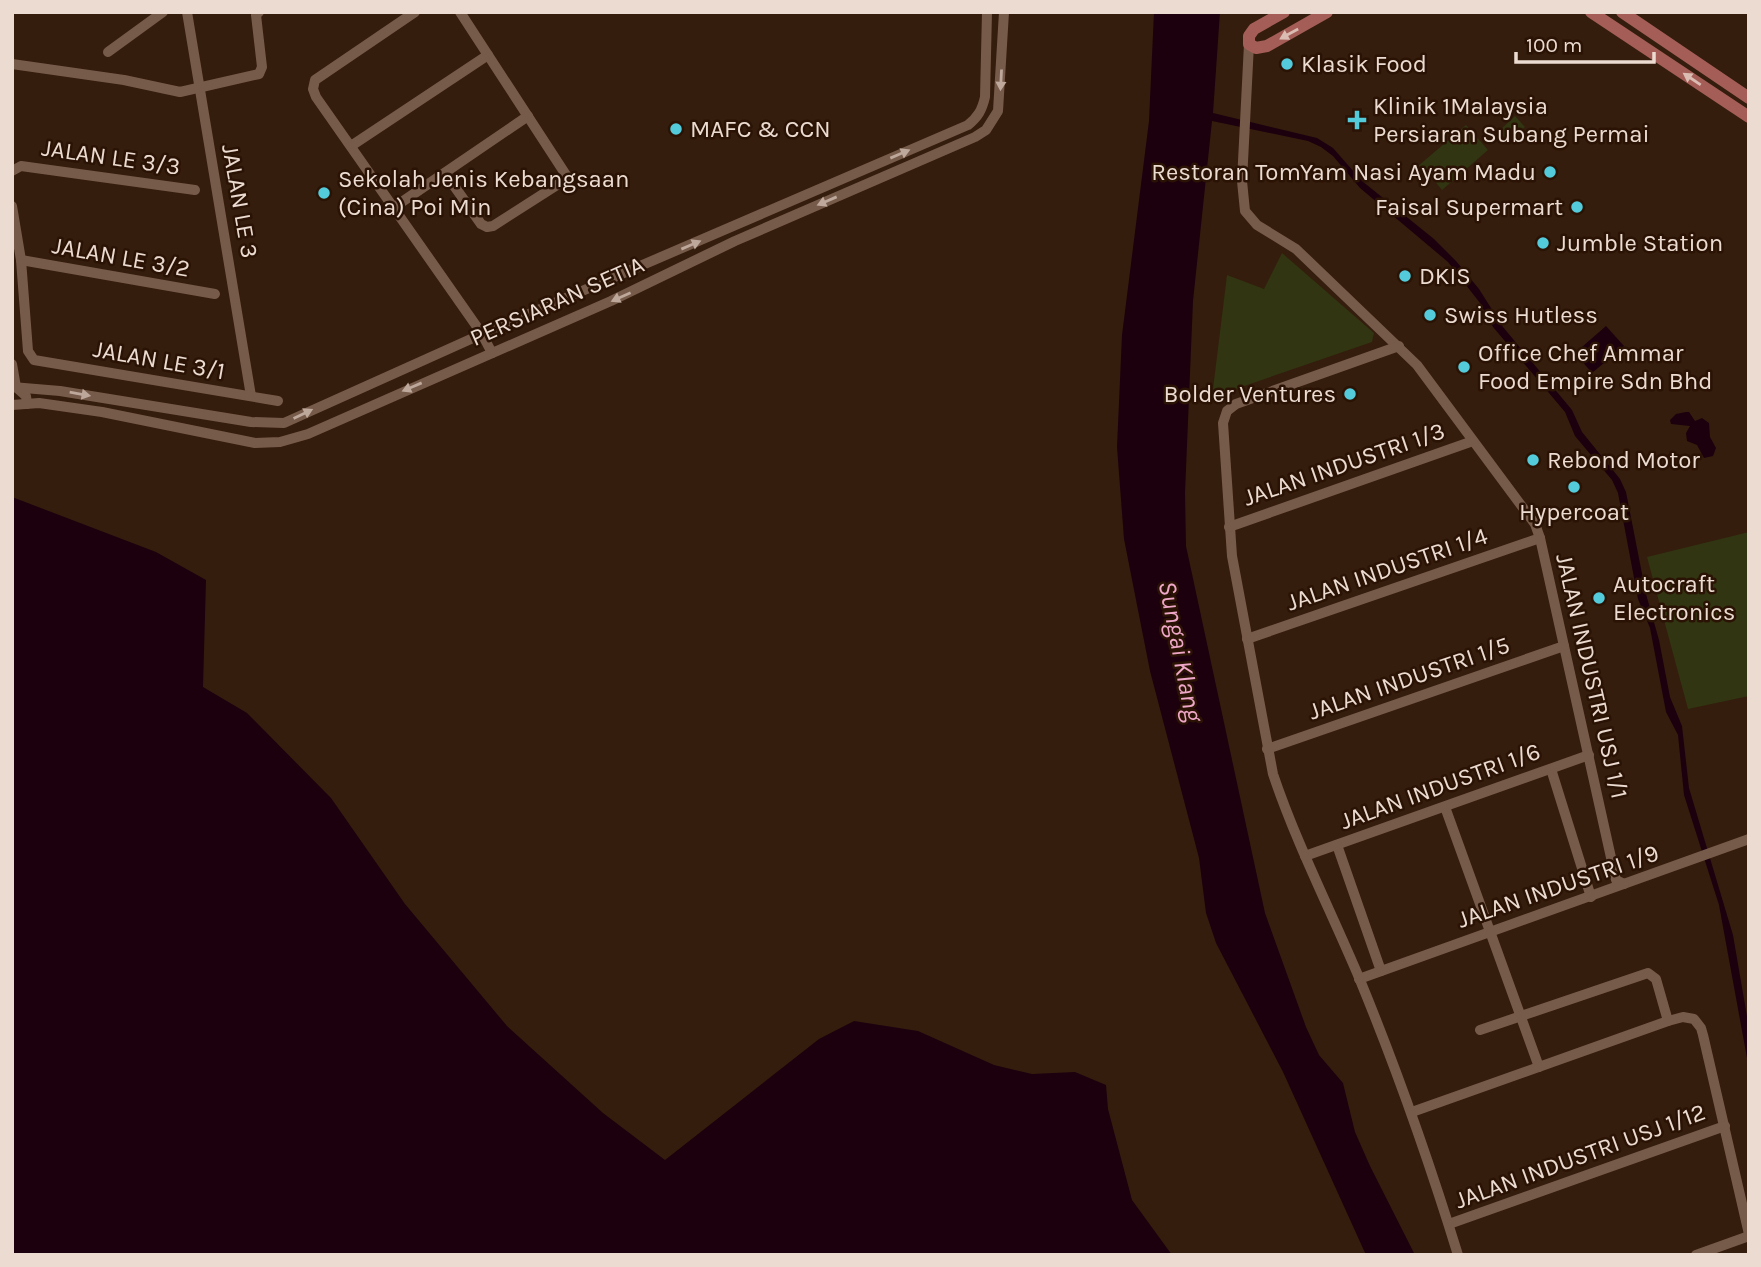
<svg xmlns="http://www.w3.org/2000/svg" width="1761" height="1267" font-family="Karla,sans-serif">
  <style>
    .green { fill: #313511 }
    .water { fill: #1c000e }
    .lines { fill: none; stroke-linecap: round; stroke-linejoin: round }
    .minor { stroke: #775b4a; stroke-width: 10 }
    .major { stroke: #a45d57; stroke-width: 12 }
    .oneway { fill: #dabcb2 }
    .oneway2 { fill: #bda89b }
    .poi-dot { fill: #53cbdb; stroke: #2a1304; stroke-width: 2.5 }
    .labels { text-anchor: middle; stroke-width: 5; stroke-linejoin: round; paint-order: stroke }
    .poi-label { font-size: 24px; fill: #ecdbd1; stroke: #2a1304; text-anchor: start }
    .street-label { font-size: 24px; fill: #ecdbd1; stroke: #2a1304 }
    .water-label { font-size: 26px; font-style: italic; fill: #efa7c8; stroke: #2a1304 }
  </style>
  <rect width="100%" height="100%" fill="#341d0d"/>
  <g class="green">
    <polygon points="1515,116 1525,127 1508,142 1499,131"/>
    <polygon points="1466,125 1488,150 1442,190 1428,173 1418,181 1410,173"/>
    <polygon points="1282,253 1374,333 1372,342 1212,397 1227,275 1264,289"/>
    <polygon points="1749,532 1749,696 1688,709 1647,557"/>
  </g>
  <g class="water">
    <polygon points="1154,12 1220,12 1213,113 1317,138 1333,148 1362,181 1434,239 1456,261 1479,289 1503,327 1572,410 1582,432 1620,479 1626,492 1646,594 1659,640 1670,697 1682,726 1689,788 1733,935 1749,1028 1749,1069 1719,905 1684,795 1678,735 1666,712 1650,628 1638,599 1618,493 1612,480 1575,436 1565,412 1493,327 1480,303 1448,262 1360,188 1333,156 1321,147 1308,141 1212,121 1193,301 1185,493 1186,546 1265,913 1306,1027 1319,1055 1343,1083 1355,1132 1370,1166 1415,1255 1366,1255 1283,1072 1216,943 1206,913 1199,858 1150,671 1124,539 1117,447 1122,335 1149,121"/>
    <polygon points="1606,326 1624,346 1592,373 1575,353"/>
    <polygon points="1686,412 1689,412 1695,421 1702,418 1709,423 1710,437 1716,448 1713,456 1704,458 1697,445 1687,441 1686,433 1690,426 1671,424 1670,420 1676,414"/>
    <polygon points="12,497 156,552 206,580 203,687 247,713 331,798 405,904 507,1026 603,1113 665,1160 819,1039 854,1021 918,1031 994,1065 1032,1074 1075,1072 1106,1085 1108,1109 1132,1200 1172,1255 12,1255"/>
  </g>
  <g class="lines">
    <g class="minor">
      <polyline points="187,12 251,396"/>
      <polyline points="415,12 315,80 313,89 316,97 482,334 492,353"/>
      <polyline points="1249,44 1242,181 1245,211 1257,225 1296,249 1417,365 1535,524 1540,538 1616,880 1624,884"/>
      <polyline points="108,52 163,12"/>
      <polyline points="12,64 124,80 180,92 259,74 262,67 256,15 259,12"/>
      <polyline points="351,146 488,55"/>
      <polyline points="12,171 21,166 195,190"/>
      <polyline points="445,173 481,224 487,227 493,226 568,178 460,12"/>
      <polyline points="12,206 21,260 28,351 34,360 278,401"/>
      <polyline points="393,208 528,116"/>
      <polyline points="21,260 215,294"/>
      <path d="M1399 346 1236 404 1227 411 1223 423 1232 556 1273 774C1297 845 1331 911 1360 980 1397 1070 1429 1161 1458 1255"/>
      <polyline points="12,364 16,387 26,396 27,404"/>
      <path d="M12 387 60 391 251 422 284 423 482 334 968 125C978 117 982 110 985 97L987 12"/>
      <polyline points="12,405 39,403 102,412 255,443 280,442 308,434 611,301 735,241 975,137 986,130 998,111 1004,12"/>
      <polyline points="1229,527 1473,441"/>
      <polyline points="1247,639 1540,538"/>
      <polyline points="1267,749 1564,646"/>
      <polyline points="1551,769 1591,897"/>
      <polyline points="1445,807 1539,1067"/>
      <polyline points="1337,845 1381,971"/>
      <polyline points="1305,856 1589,755"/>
      <polyline points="1359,979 1749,839"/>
      <polyline points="1480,1030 1648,973 1656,979 1668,1021"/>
      <polyline points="1412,1112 1668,1021 1683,1017 1694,1019 1701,1028 1703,1035 1749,1234"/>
      <polyline points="1449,1224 1725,1126"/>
      <polyline points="1696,1255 1749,1236"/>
    </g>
    <g class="major">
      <polyline points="1284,12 1254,29 1249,36 1249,44 1256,48 1267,46 1327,12"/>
      <polyline points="1591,12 1749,117"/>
      <polyline points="1622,12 1749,98"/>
    </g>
  </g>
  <defs><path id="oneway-solid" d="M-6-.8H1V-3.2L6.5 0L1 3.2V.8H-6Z" transform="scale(1.75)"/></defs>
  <g class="oneway">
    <use href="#oneway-solid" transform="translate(1289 34) rotate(151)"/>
    <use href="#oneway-solid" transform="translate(1692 79) rotate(-146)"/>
  </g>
  <g class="oneway2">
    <use href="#oneway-solid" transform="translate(1001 80) rotate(93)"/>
    <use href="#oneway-solid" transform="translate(900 154) rotate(-23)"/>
    <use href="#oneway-solid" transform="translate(827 201) rotate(157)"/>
    <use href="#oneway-solid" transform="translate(691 245) rotate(-23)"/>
    <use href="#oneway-solid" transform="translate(621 297) rotate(156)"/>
    <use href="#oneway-solid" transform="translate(412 387) rotate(157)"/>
    <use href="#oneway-solid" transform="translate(80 394) rotate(10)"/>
    <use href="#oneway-solid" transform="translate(303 414) rotate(-26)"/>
  </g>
  <g class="poi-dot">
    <circle cx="1287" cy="64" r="7"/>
    <path d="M1353.5 109.5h7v7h7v7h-7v7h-7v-7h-7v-7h7z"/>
    <circle cx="676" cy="129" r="7"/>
    <circle cx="1550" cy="172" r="7"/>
    <circle cx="324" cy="193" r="7"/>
    <circle cx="1577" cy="207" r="7"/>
    <circle cx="1543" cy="243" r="7"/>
    <circle cx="1405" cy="276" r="7"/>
    <circle cx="1430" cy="315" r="7"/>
    <circle cx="1464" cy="367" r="7"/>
    <circle cx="1350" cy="394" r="7"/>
    <circle cx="1533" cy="460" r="7"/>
    <circle cx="1574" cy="487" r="7"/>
    <circle cx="1599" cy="598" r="7"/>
  </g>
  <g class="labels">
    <g class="poi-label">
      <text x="1301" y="72">Klasik Food</text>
      <text x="1373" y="114">Klinik 1Malaysia<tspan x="1373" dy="28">Persiaran Subang Permai</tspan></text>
      <text x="690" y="137">MAFC &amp; CCN</text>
      <text x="1536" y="180" text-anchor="end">Restoran TomYam Nasi Ayam Madu</text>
      <text x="338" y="187">Sekolah Jenis Kebangsaan<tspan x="338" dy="28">(Cina) Poi Min</tspan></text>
      <text x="1563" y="215" text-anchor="end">Faisal Supermart</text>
      <text x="1557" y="251">Jumble Station</text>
      <text x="1419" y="284">DKIS</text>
      <text x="1444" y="323">Swiss Hutless</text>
      <text x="1478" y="361">Office Chef Ammar<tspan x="1478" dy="28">Food Empire Sdn Bhd</tspan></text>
      <text x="1336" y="402" text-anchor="end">Bolder Ventures</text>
      <text x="1547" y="468">Rebond Motor</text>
      <text x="1574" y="520" text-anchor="middle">Hypercoat</text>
      <text x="1613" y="592">Autocraft<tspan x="1613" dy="28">Electronics</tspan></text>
    </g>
    <g class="street-label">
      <text transform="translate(111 157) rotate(8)" y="8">JALAN LE 3/3</text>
      <text transform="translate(240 201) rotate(80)" y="8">JALAN LE 3</text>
      <text transform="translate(121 257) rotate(10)" y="8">JALAN LE 3/2</text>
      <text transform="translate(557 301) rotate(-24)" y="8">PERSIARAN SETIA</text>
      <text transform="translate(159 360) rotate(10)" y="8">JALAN LE 3/1</text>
      <text transform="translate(1344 464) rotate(-19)" y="8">JALAN INDUSTRI 1/3</text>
      <text transform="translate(1387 569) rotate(-19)" y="8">JALAN INDUSTRI 1/4</text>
      <text transform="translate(1592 676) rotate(77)" y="8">JALAN INDUSTRI USJ 1/1</text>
      <text transform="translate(1409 678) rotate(-19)" y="8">JALAN INDUSTRI 1/5</text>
      <text transform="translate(1440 786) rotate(-20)" y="8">JALAN INDUSTRI 1/6</text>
      <text transform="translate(1558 886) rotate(-19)" y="8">JALAN INDUSTRI 1/9</text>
      <text transform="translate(1580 1156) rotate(-20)" y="8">JALAN INDUSTRI USJ 1/12</text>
    </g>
    <g class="water-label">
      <text transform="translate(1181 651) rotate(79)" y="9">Sungai Klang</text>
    </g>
  </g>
  <rect width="1761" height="1267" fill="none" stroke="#ecdbd1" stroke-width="28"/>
  <path d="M1516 52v10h138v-10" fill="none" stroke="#ecdbd1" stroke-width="3.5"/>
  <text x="1526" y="52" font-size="21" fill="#ecdbd1" stroke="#2a1304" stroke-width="5" paint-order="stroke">100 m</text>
</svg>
